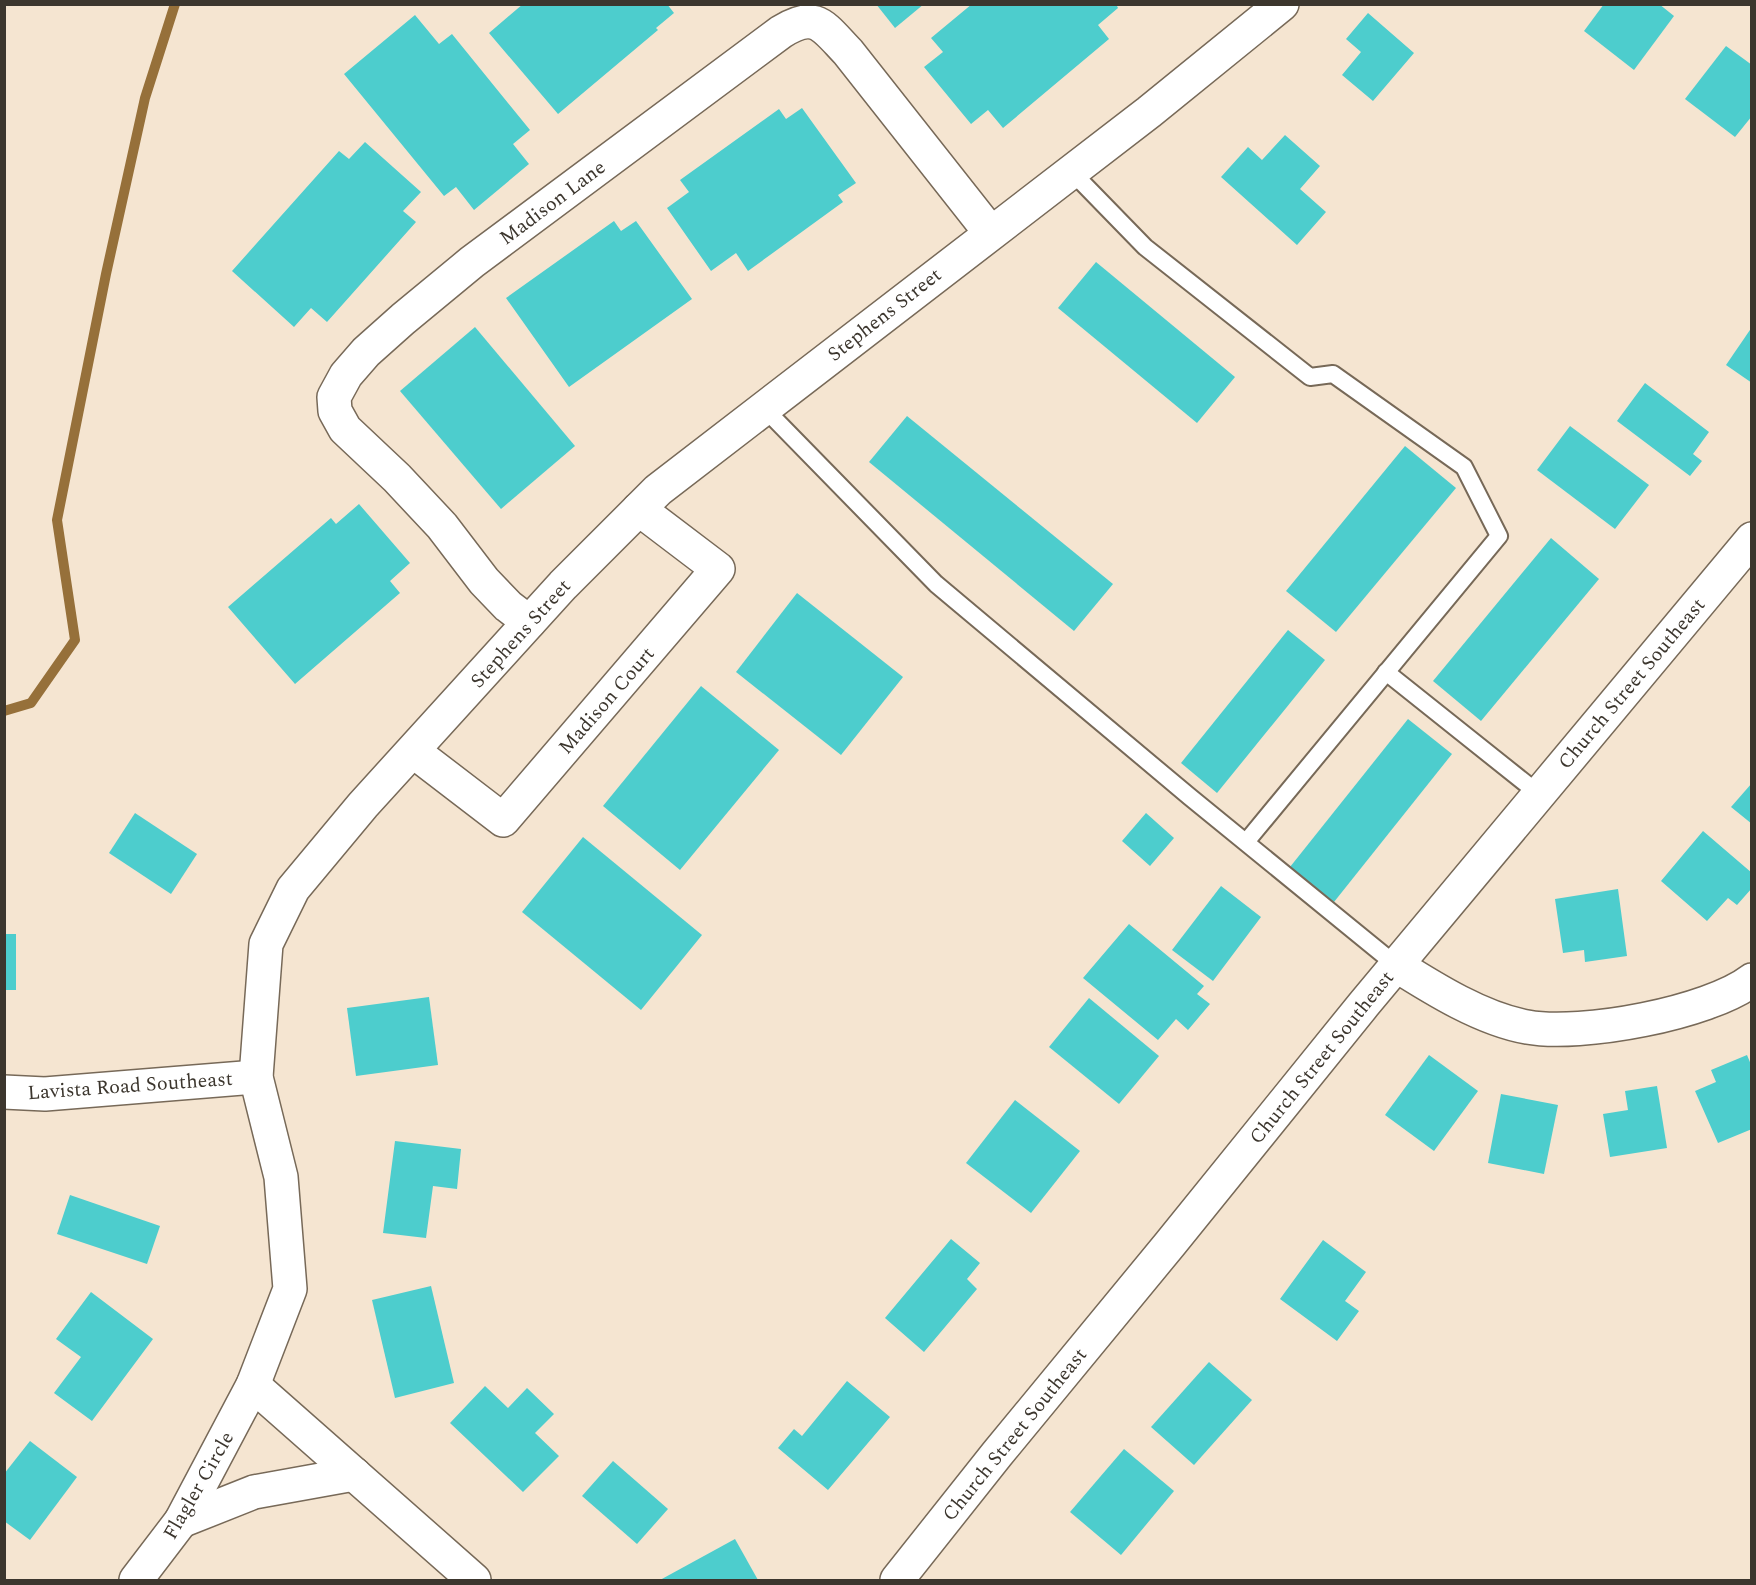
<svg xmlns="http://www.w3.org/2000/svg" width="1756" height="1585" font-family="Spectral,serif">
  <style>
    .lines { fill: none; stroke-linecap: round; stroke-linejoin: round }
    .stream { stroke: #96703a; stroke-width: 10 }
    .building { fill: #4dcdcd }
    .lane-casing { stroke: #776958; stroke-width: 20 }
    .street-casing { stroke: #776958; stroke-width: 36 }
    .secondary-casing { stroke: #776958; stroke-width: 36 }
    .lane { stroke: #fff; stroke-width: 16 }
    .street { stroke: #fff; stroke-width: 33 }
    .secondary { stroke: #fff; stroke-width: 33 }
    .labels { text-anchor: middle; stroke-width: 4.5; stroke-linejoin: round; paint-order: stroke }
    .street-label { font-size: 20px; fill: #3c362e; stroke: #fff }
  </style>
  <rect width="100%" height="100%" fill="#f5e5d1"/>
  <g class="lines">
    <polyline class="stream" points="4,711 31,703 75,640 57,520 106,274 145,98 175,4"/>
  </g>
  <g class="building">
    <polygon points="523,4 667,4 674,13 656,28 658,30 558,114 489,33"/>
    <polygon points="876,4 924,4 895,28"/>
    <polygon points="972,4 1116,4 1118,8 1098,25 1109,39 1003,128 988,110 971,124 924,67 943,52 931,38"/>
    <polygon points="1604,4 1659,4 1674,16 1634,70 1584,31"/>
    <polygon points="1368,13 1414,53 1373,101 1342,75 1361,52 1346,39"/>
    <polygon points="415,15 439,44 452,34 530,130 513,144 529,164 474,210 456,187 444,196 344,74"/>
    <polygon points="1726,46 1752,65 1752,116 1735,137 1685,99"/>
    <polygon points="802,108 856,183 838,195 843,202 748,271 736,253 711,271 667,208 689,192 680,180 779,109 786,119"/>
    <polygon points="1285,135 1320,166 1300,189 1326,212 1297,245 1221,177 1248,147 1262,160"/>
    <polygon points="365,142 421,192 403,211 416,222 327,322 311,308 294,327 232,271 339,151 349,159"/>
    <polygon points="614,221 621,231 636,221 692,299 569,387 506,298"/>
    <polygon points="1096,262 1235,377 1197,423 1058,308"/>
    <polygon points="475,327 575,446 501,509 400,391"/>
    <polygon points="1752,327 1752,383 1726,365"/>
    <polygon points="1645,383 1709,432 1693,454 1702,461 1690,476 1617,421"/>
    <polygon points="907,416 1113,584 1074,631 869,462"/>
    <polygon points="1570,426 1649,485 1615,529 1537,470"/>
    <polygon points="1405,446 1456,488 1336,632 1286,591"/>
    <polygon points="359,504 410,563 390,581 400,593 295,684 228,607 331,518 336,524"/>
    <polygon points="1551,538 1599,579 1481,721 1433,681"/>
    <polygon points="797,593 903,677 841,755 736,672"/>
    <polygon points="1288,630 1325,660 1217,793 1181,763"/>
    <polygon points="701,686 779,750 680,870 603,806"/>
    <polygon points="1408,719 1452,754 1334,902 1290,867"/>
    <polygon points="1752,783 1752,824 1731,807"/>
    <polygon points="135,813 197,854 171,894 109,853"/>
    <polygon points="1146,813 1174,838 1150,866 1122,841"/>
    <polygon points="1703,831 1752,873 1752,888 1737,905 1728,898 1707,921 1661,881"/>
    <polygon points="583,837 702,935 641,1010 522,912"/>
    <polygon points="1221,886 1261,917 1213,981 1172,950"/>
    <polygon points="1618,889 1627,956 1585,962 1584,950 1563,953 1555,899"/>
    <polygon points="1129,924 1204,986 1197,994 1210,1004 1188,1030 1176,1019 1158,1040 1083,978"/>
    <rect x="4" y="934" width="12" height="56"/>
    <polygon points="429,997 438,1065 356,1076 347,1008"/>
    <polygon points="1089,998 1159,1056 1119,1104 1049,1047"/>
    <polygon points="1429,1055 1478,1091 1434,1151 1385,1115"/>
    <polygon points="1747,1055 1752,1067 1752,1129 1718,1143 1695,1091 1716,1082 1711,1070"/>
    <polygon points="1657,1086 1667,1148 1610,1157 1603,1114 1628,1110 1625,1091"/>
    <polygon points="1501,1094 1558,1105 1544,1174 1488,1163"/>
    <polygon points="1015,1100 1080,1151 1031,1213 966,1163"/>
    <polygon points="395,1141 461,1149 457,1189 433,1186 426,1238 383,1233"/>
    <polygon points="70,1195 160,1226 147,1264 57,1234"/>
    <polygon points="951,1239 980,1263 967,1279 977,1289 924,1352 885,1318"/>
    <polygon points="1323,1240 1366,1272 1345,1301 1359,1311 1337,1341 1280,1299"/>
    <polygon points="431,1286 454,1383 395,1398 372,1300"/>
    <polygon points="91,1292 153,1339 92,1421 54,1393 81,1357 56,1339"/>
    <polygon points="1209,1362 1252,1400 1194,1465 1151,1427"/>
    <polygon points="847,1381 890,1417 828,1490 778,1448 794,1429 802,1436"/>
    <polygon points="485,1386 508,1408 527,1388 554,1414 535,1433 559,1456 523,1492 450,1423"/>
    <polygon points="30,1441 77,1477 30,1540 4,1521 4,1474"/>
    <polygon points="1124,1449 1174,1491 1121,1555 1070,1512"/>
    <polygon points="613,1461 668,1509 637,1544 582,1496"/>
    <polygon points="735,1539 758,1580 660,1580"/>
  </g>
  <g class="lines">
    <defs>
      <g id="lane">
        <polyline points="1071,171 1145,247 1310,377 1333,374 1464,467 1499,536 1246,842"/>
        <polyline points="763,407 936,584 1190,797 1396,965"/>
        <polyline points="1386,672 1539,794"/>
      </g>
      <g id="street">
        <path d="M529 622 508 606 484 581 442 526 397 478 345 429 335 411 334 397 346 375 366 352 403 319 472 262 781 32C816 10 823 26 848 52L990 232"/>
        <polyline points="413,751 503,820 718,569 639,509"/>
        <path d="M1396 965C1434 989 1482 1019 1527 1027 1581 1037 1709 1013 1752 980"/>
        <polyline points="4,1092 45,1094 256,1077"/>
        <polyline points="253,1385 474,1580"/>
        <polyline points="181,1521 254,1492 354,1474"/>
        <polyline points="136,1580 181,1521 253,1385 290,1289 281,1177 256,1077 266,944 293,889 363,805 563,585 658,490 1149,112 1282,4"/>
      </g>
      <polyline id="secondary" points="897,1580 997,1454 1170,1244 1364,1004 1752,539"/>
    </defs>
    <use href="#lane" class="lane-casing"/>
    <use href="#street" class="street-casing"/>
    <use href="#secondary" class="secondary-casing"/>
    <use href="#lane" class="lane"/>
    <use href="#street" class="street"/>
    <use href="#secondary" class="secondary"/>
  </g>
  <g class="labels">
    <g class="street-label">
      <text transform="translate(552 202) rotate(-37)" y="7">Madison Lane</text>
      <text transform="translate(884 314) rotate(-38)" y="7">Stephens Street</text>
      <text transform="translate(520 633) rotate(-48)" y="7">Stephens Street</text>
      <text transform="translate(1631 683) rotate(-50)" y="7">Church Street Southeast</text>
      <text transform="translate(606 700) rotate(-49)" y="7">Madison Court</text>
      <text transform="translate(1321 1057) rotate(-51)" y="7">Church Street Southeast</text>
      <text transform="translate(130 1085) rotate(-4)" y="7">Lavista Road Southeast</text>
      <text transform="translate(1014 1434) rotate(-51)" y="7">Church Street Southeast</text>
      <text transform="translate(198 1485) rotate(-60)" y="7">Flagler Circle</text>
    </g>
  </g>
  <rect width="1756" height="1585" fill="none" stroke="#3c362e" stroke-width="12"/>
</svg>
